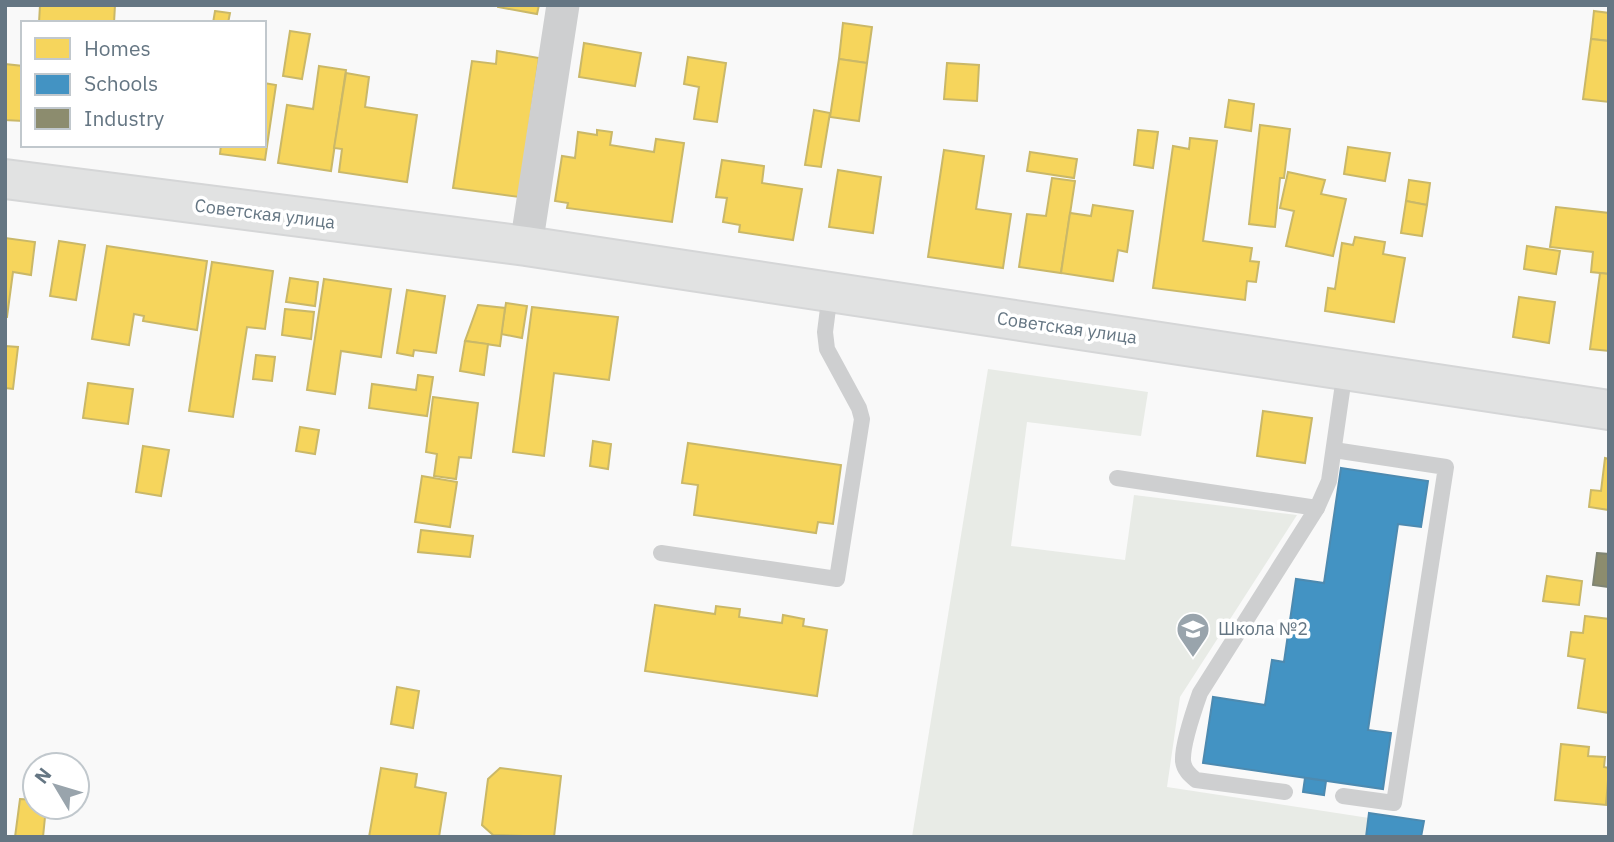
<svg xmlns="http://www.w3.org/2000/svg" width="1614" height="842" font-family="'IBM Plex Sans',sans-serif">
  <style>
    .green { fill: #e8ebe6 }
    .homes { fill: #f6d55c; stroke: #cab868; stroke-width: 2 }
    .schools { fill: #4393c3; stroke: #4d8ab0; stroke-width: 2 }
    .industry { fill: #8c8c6e; stroke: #808574; stroke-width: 2 }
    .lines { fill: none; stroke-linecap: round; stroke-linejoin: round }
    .secondary-casing { stroke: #d5d6d7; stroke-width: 42 }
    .lane { stroke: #cecfd0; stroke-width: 16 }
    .street { stroke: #cecfd0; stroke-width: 33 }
    .secondary { stroke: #e1e2e2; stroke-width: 38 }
    .labels { text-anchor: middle; stroke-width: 7; stroke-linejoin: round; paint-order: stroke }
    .street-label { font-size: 18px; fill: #657683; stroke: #fff }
    .poi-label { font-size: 18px; fill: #657683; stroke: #fff; text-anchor: start }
  </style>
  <rect width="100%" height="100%" fill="#f9f9f9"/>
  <polygon class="green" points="988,369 1148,392 1141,436 1027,422 1011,546 1125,560 1134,495 1297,515 1180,697 1167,787 1369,818 1366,837 912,837"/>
  <g class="homes">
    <polygon points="40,5 115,5 114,23 39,23"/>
    <polygon points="498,5 539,5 537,14 498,7"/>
    <polygon points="215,11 230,13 228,23 213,23"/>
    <polygon points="1594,11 1609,13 1609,41 1591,39"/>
    <polygon points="843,23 872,27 867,63 839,59"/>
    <polygon points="290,31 310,34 302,79 283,76"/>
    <polygon points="1591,39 1609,41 1609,102 1583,99"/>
    <polygon points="584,43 641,53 635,86 579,77"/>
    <polygon points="497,51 539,58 519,197 453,188 472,61 496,64"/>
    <polygon points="688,57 726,63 717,122 694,119 699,87 684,84"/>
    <polygon points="839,59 867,63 859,121 830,117"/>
    <polygon points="947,63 979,65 977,101 944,99"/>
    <polygon points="5,64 23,66 23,121 5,120"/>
    <polygon points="319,66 346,70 331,171 278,163 287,105 313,109"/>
    <polygon points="346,73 369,77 365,107 417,115 407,182 339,172 342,149 334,148"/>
    <polygon points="264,83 276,85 265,160 220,154 221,145 264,145"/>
    <polygon points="1229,100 1254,104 1251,131 1225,127"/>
    <polygon points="814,110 830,113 821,167 805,165"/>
    <polygon points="1260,125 1290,129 1284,178 1280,178 1275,227 1249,224"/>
    <polygon points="597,130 612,132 610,145 654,152 656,139 684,143 672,222 567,208 568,203 555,201 562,156 575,158 578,132 597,135"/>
    <polygon points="1138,130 1158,132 1153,168 1134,165"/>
    <polygon points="1190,138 1217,141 1203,241 1252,248 1250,261 1259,262 1256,282 1247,281 1245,300 1153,288 1173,146 1189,149"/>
    <polygon points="1348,147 1390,153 1385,181 1344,174"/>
    <polygon points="944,150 984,156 976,209 1011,214 1003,268 928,257"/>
    <polygon points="1030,152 1077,159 1074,178 1027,171"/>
    <polygon points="722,160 764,166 762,183 802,189 793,240 739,232 740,225 723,222 727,198 716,197"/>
    <polygon points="838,170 881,177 873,233 829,227"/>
    <polygon points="1288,172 1325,180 1321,194 1346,199 1333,256 1286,246 1294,211 1280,208"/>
    <polygon points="1052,178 1075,181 1061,273 1019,267 1027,214 1046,216"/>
    <polygon points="1409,180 1430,183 1427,205 1406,201"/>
    <polygon points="1406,201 1427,205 1422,236 1401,233"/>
    <polygon points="1093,205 1133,211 1127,252 1118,250 1113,281 1061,273 1070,213 1091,216"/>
    <polygon points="1556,207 1609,213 1609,274 1591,272 1593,252 1550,247"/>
    <polygon points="1355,237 1385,242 1383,254 1405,258 1394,322 1325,311 1328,288 1335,289 1342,243 1353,245"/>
    <polygon points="5,238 35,242 31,275 13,272 7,317 5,317"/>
    <polygon points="59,241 85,245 76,300 50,296"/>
    <polygon points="107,246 207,261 197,330 143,321 144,316 134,314 129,345 92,339"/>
    <polygon points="1527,246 1560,251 1556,274 1524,269"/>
    <polygon points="212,262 273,271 265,329 247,327 233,417 189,411"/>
    <polygon points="1600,273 1609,274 1609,351 1590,349"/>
    <polygon points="290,278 318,282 315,306 286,302"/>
    <polygon points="324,279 391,289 381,357 341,351 335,394 307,390"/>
    <polygon points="407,290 445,296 436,353 414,350 413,356 397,353"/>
    <polygon points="1519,297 1555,302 1549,343 1513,337"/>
    <polygon points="506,303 527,306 522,338 501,334"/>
    <polygon points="478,305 505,308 500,346 465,341"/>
    <polygon points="532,307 618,317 609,380 554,373 544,456 513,452"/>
    <polygon points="285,309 314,312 311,339 282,335"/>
    <polygon points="465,341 488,344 484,375 460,371"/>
    <polygon points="5,346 18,347 13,389 5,388"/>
    <polygon points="256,355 275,357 272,381 253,379"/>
    <polygon points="418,375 433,377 427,416 369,408 372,384 416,390"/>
    <polygon points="88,383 133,389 128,424 83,418"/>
    <polygon points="433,397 478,403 471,458 459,457 456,479 434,476 437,454 426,452"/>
    <polygon points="1263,411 1312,418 1305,463 1257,456"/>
    <polygon points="300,427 319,430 315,454 296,451"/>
    <polygon points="593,441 611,444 608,469 590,466"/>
    <polygon points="688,443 841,465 833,524 818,522 816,533 694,515 698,485 682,483"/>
    <polygon points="143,446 169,450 161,496 136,492"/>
    <polygon points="1605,458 1609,459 1609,510 1589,507 1591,490 1601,491"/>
    <polygon points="422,476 457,482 450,527 415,522"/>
    <polygon points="421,530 473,536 470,557 418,552"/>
    <polygon points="1547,576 1582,581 1579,605 1543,601"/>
    <polygon points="655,605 715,614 716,606 740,609 739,617 782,623 783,615 804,619 803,626 827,630 817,696 645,671"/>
    <polygon points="1585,616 1609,619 1609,713 1578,708 1585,659 1568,656 1571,632 1583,633"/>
    <polygon points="397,687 419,691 413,728 391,724"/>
    <polygon points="1561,744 1589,747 1588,756 1605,757 1604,767 1609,768 1606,805 1555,800"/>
    <polygon points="381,768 417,774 415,787 446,793 439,837 369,837"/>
    <polygon points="500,768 561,776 554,837 493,835 482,825 488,779"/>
    <polygon points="20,799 35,800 35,807 46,807 43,837 15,837"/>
  </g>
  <g class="schools">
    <polygon points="1341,468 1428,481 1421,527 1398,524 1368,730 1391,733 1383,789 1203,763 1213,697 1265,705 1272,660 1284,662 1296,579 1324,583"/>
    <polygon points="1305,778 1326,781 1324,795 1303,792"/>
    <polygon points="1369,813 1424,821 1421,837 1366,837"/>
  </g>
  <polygon class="industry" points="1597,553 1609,554 1609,587 1593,585"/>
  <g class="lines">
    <defs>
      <polyline id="secondary" points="5,179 526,246 1609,410"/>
    </defs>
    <use href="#secondary" class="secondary-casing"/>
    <g class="lane">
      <polyline points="1334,450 1446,467 1394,803 1343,796"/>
      <polyline points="1117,478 1317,508"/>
      <polyline points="661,553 837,579 862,419 859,408 827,349 825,332 830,293"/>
      <path d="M1285 792 1196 780C1190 775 1184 770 1183 761 1182 744 1194 710 1200 693L1317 508 1329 481 1345 370"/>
    </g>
    <polyline class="street" points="526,246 563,5"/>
    <use href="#secondary" class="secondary"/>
  </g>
  <defs>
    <symbol id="school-pin" viewBox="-11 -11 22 30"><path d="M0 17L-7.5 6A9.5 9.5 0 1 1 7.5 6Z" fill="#99a4ac" stroke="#fff"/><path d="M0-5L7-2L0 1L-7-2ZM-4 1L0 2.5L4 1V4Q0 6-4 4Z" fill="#fff"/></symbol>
  </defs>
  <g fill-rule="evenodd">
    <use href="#school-pin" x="1174" y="610" width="38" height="52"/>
  </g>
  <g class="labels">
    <g class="street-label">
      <text transform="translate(265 214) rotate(7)" y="6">Советская улица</text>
      <text transform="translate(1067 328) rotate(8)" y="6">Советская улица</text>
    </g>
    <g class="poi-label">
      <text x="1218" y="635">Школа №2</text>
    </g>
  </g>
  <rect width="1614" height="842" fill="none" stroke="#657683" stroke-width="14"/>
  <rect x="21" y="21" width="245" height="126" fill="#ffffff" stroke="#c1c8cd" stroke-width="2"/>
  <rect x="35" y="38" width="35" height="21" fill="#f6d55c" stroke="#c1c8cd" stroke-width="2"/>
  <text x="84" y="56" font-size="21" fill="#657683">Homes</text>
  <rect x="35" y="74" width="35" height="21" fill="#4393c3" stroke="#c1c8cd" stroke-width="2"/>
  <text x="84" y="91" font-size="21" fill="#657683">Schools</text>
  <rect x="35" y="108" width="35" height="21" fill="#8c8c6e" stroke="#c1c8cd" stroke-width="2"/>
  <text x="84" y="126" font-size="21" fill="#657683">Industry</text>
  <g transform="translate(56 786) rotate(308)"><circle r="33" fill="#ffffff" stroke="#c1c8cd" stroke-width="2"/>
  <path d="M0-5L12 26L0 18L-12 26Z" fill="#99a4ac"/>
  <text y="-10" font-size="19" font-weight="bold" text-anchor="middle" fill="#657683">N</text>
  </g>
</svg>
